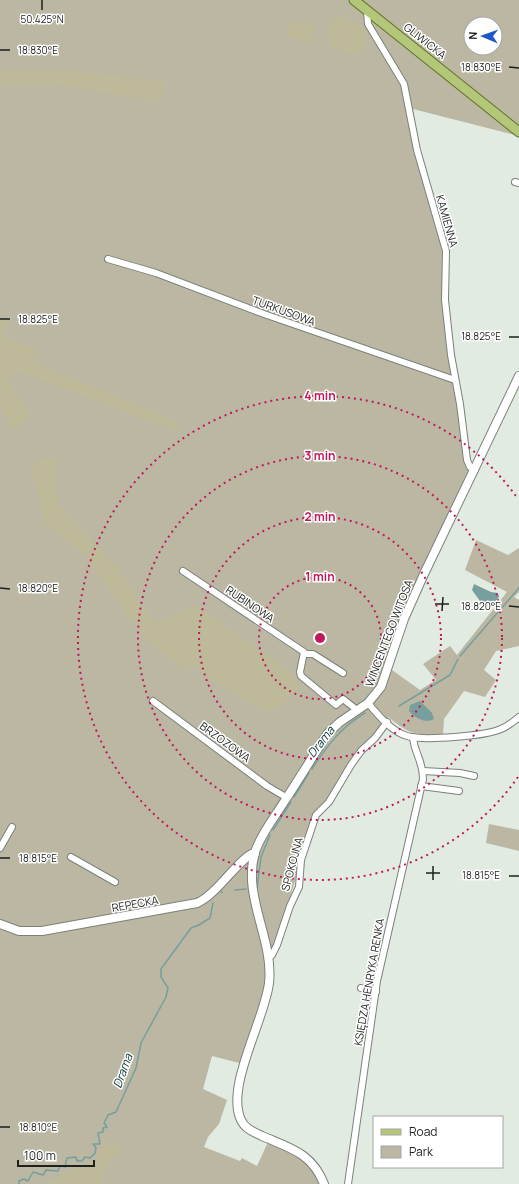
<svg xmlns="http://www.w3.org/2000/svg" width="519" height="1184" font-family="Manrope,sans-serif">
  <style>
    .green { fill: #bbb7a3; fill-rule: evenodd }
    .forest { fill: #beb998 }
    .water { fill: #769f9d }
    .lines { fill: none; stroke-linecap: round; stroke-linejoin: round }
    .stream { stroke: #769f9d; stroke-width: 1.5 }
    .street-casing { stroke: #7a827a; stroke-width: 8 }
    .secondary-casing { stroke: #7a827a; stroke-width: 10 }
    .primary-casing { stroke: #5f7320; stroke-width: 11 }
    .street { stroke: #fff; stroke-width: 6 }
    .secondary { stroke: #fff; stroke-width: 8 }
    .primary { stroke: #b4c67a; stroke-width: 9 }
    .ticks { fill: none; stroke: #1d201d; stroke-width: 1.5 }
    .ring { fill: none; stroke: #c2185b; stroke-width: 2; stroke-dasharray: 2 4 }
    .labels { text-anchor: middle; stroke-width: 3; stroke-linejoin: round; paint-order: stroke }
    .street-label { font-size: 11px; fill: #1d201d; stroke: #fff }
    .water-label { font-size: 12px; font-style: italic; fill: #0a3534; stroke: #fff }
    .ticks-label { font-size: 10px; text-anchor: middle; fill: #1d201d; stroke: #fff; stroke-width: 3; stroke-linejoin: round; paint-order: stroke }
    .centre { fill: #c2185b; stroke: #fff; stroke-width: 2 }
    .ring-label { font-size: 12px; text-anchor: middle; font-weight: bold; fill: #c2185b; stroke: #fff; stroke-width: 3; stroke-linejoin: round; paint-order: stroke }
  </style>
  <rect width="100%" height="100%" fill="#e2ebe2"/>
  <g class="green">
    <path d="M0 0H519V136L413 109 423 169 446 246V303L469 474 413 593 385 688 392 670 420 690 436 680 423 664 450 646 457 655 507 592 465 570 476 540 508 555 519 548V592L514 597 519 600V646L496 651 484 670 496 680 485 697 464 691 444 719 443 735C417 738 407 732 388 717V721L347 772 321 813 305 849 273 952 265 991 243 1064 212 1056 203 1089 227 1100 219 1124 208 1137 204 1147 240 1161 242 1158 257 1166 268 1142C291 1152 310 1159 319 1184H0ZM471 24H495V48H471Z"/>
    <polygon points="489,824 519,830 519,851 486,843"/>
  </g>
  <g class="forest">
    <polygon points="335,17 345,18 362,26 366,39 363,53 348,53 331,49 328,32"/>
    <polygon points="290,20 315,24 311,43 286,36"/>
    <polygon points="0,70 66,70 165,82 161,98 153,100 57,85 0,86"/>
    <polygon points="10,317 2,336 36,349 32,362 174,420 180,433 19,371 7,380 30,415 15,430 4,416 0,401 0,319"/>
    <polygon points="57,457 55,480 59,506 118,568 150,617 159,623 196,604 295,676 300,686 283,704 266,712 224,688 195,668 180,667 147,639 130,620 86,556 45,524 30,463"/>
    <path d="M118 1143 119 1152C109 1162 102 1170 101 1184H41L96 1160 104 1145Z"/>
  </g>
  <g class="water">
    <polygon points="474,584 491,592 498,593 499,597 492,606 485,608 472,590"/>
    <path d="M420 701 432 713 434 719C425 724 415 718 409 711L410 705Z"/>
  </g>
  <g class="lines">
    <g class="stream">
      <polyline points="460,656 519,588"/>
      <polyline points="399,706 450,675 458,659"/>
      <path d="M312 769C327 746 341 727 365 713"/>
      <polyline points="294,797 309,773"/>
      <polyline points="273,830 291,802"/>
      <polyline points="257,888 261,857 270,835"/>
      <polyline points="235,890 246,889"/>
      <polyline points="221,892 222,892"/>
      <polyline points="19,1184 19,1181 24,1179 28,1181 33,1172 43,1175 46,1170 58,1171 60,1166 65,1167 67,1158 76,1157 77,1161 82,1161 85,1157 90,1158 95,1153 96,1148 93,1144 100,1144 98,1133 103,1132 103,1128 107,1127 104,1123 108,1115 116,1112 136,1068 141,1043 166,997 168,988 161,977 161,969 191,928 199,925 210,918 213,903"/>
    </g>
    <defs>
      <g id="street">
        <polyline points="367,10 368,24 404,84 417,150 446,251 445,300 451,355 460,404 467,460 470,467 475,470"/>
        <polyline points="515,182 519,183"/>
        <polyline points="108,259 156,273 264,314 455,380"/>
        <polyline points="183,571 304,652 300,672 301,676 336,705 343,699 357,710"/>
        <polyline points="304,654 313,654 343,673"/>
        <polyline points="153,701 267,786 284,796 288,796"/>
        <path d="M368 703C378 715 392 732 407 736 424 741 485 736 501 729 508 726 513 722 519 717"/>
        <polyline points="423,771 460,773 474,776"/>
        <polyline points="421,786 459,791"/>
        <polyline points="0,848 12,827"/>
        <polyline points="71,857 115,882"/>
        <polyline points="268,959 272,955 277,945 290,906 299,887 301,860 316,815 329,802 351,765 361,751 375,738 387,722"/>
        <polyline points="361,988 376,992"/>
        <path d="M348 1184 377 981 423 779C423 760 414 753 413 737"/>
      </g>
      <g id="secondary">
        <path d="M0 924 19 931H42L197 903C217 895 241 855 255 853"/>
        <path d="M324 1184C312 1153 290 1148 262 1136 254 1132 245 1129 241 1120 225 1087 265 1019 269 983 274 939 242 897 255 852 261 834 274 818 284 802 299 779 313 756 328 733L340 722 368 703 381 687 404 619 424 574 519 376"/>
      </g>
      <polyline id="primary" points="354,0 519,132"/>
    </defs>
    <use href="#street" class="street-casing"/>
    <use href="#secondary" class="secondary-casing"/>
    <use href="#primary" class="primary-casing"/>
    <use href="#street" class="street"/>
    <use href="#secondary" class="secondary"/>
    <use href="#primary" class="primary"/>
  </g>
  <path class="ticks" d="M42 10V0M0 50H10M509 67 519 68M0 319H10M509 337H519M0 588 10 589M435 604H449M509 606 519 607M442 611 443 597M0 858H10M426 873H440M509 876H519M433 880V866M0 1127H10"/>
  <g class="ring">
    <circle cx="320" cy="638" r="61"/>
    <circle cx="320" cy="638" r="121"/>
    <circle cx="320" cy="638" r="182"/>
    <path d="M518 777A242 242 0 1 1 518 499"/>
  </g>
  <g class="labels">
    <g class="street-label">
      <text transform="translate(425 41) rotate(38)" y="4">GLIWICKA</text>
      <text transform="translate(447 221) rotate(74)" y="4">KAMIENNA</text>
      <text transform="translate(284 311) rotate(20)" y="4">TURKUSOWA</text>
      <text transform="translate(250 604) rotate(34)" y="4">RUBINOWA</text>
      <text transform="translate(389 633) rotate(-69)" y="4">WINCENTEGO WITOSA</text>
      <text transform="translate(225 742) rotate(36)" y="4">BRZOZOWA</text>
      <text transform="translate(292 864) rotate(-75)" y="4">SPOKOJNA</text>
      <text transform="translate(135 904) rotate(-10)" y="4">REPECKA</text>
      <text transform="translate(369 982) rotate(-80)" y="4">KSIĘDZA HENRYKA RENKA</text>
    </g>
    <g class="water-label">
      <text transform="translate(321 742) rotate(-52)" y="4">Drama</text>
      <text transform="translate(123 1071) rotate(-70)" y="4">Drama</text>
    </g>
  </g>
  <g class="ticks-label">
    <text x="42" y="23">50.425°N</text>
    <text x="38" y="54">18.830°E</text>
    <text x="481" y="71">18.830°E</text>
    <text x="38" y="323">18.825°E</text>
    <text x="481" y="340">18.825°E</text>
    <text x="38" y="592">18.820°E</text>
    <text x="481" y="610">18.820°E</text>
    <text x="38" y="862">18.815°E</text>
    <text x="481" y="879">18.815°E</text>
    <text x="38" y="1131">18.810°E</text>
  </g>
  <circle cx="320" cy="638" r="6" class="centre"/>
  <g class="ring-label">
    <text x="320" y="400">4 min</text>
    <text x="320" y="460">3 min</text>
    <text x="320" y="521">2 min</text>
    <text x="320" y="581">1 min</text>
  </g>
  <rect x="373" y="1116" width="130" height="52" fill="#ffffff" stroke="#a5a6a5"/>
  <rect x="381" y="1129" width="20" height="6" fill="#b4c67a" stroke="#a5a6a5"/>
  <text x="409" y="1136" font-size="12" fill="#1d201d">Road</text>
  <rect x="381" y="1146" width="20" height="12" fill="#bbb7a3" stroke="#a5a6a5"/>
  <text x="409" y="1156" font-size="12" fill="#1d201d">Park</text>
  <g transform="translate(483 36) rotate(272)"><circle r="19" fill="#ffffff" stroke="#a5a6a5"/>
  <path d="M0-3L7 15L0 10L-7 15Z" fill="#2059c6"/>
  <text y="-6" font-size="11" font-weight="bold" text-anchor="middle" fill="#1d201d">N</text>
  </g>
  <path d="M18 1160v6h76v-6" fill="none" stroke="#1d201d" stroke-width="2"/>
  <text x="24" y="1160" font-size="12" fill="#1d201d" stroke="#ffffff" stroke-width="3" paint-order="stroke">100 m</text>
</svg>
